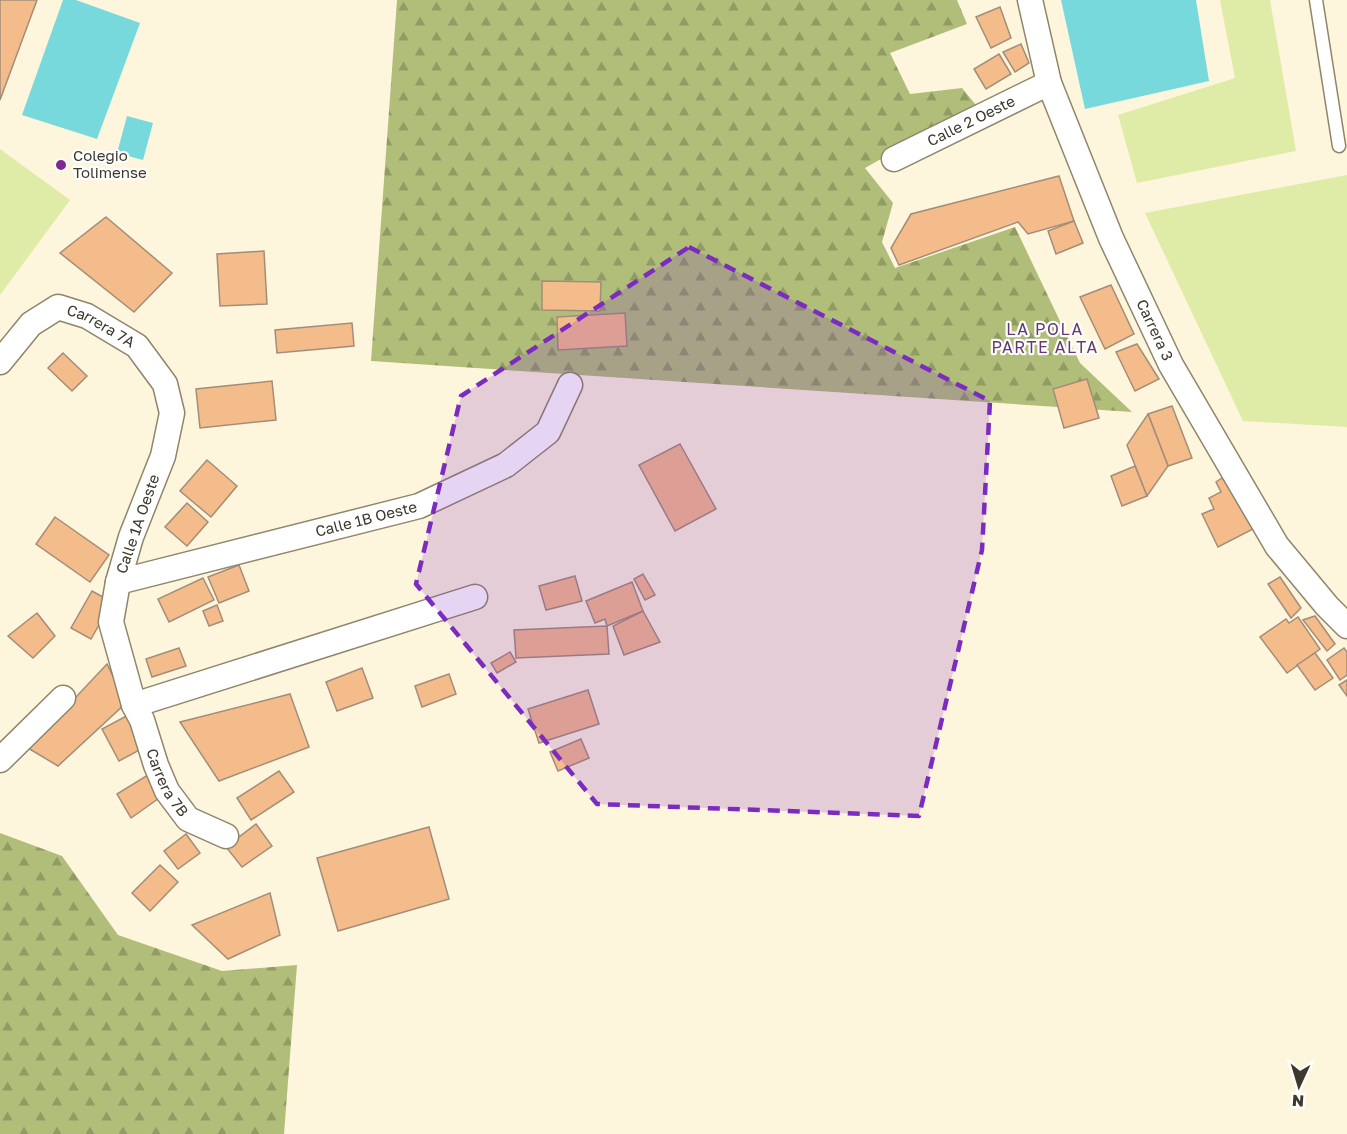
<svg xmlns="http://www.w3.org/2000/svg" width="1347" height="1134" font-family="'Golos Text',sans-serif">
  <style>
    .green { fill: #deeca7 }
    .forest { fill: url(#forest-firs) }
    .water { fill: #78d9dc }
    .building { fill: #f5bc8b; stroke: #a48d78; stroke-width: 1.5 }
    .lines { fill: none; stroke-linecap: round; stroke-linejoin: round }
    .service-casing { stroke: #8f856a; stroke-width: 15 }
    .minor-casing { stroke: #8f856a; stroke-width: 27 }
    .service { stroke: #fff; stroke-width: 12 }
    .minor { stroke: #fff; stroke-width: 24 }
    .marked { fill: #7b2cbf; fill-opacity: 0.2; stroke: #7b2cbf; stroke-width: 4.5; stroke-dasharray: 12 8; stroke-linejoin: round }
    .poi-dot { fill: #812793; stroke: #fff; stroke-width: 2 }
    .labels { text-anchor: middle; stroke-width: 4.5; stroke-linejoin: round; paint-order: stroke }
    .street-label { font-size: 15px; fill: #3c382c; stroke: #fff }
    .poi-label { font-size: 15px; fill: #3c382c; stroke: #fff; text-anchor: start }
    .neighbourhood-label { font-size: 16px; letter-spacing: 1.5px; fill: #65396f; stroke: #fff }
  </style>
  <defs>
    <pattern id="forest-firs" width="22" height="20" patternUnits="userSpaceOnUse" patternTransform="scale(1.5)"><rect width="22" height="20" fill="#b1be7a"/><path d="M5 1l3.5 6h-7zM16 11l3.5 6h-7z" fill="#919b64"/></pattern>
  </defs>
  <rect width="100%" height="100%" fill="#fef5dd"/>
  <g class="green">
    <polygon points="1220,0 1270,0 1296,151 1137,183 1118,115 1235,78"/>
    <polygon points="0,149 70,200 0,295"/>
    <polygon points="1347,175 1347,427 1243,421 1145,213"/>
  </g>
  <g class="forest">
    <polygon points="397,0 957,0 967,24 890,53 910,94 962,88 976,105 865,168 893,203 882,242 895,268 1015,227 1080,363 1132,412 371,361"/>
    <polygon points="0,833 62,856 118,935 222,971 297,965 284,1134 0,1134"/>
  </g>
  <g class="water">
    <polygon points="63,0 76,0 140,23 97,139 22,115"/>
    <polygon points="1061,0 1196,0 1209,81 1085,109"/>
    <polygon points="127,116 153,123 143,160 117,153"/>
  </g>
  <g class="building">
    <polygon points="0,0 37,0 0,100"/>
    <polygon points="1000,7 1011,38 991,48 976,17"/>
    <polygon points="1021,44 1029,63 1015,72 1003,52"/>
    <polygon points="999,54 1011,74 986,89 974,69"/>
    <polygon points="1059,176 1074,221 1028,234 1018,222 899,265 891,248 911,214"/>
    <polygon points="106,217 172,273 134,312 60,253"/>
    <polygon points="1074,221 1083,243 1056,254 1048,231"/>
    <polygon points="264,251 267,304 220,306 217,254"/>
    <polygon points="542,281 601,282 600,311 542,310"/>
    <polygon points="1111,285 1134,334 1105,349 1080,297"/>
    <polygon points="625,313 627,346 558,350 557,317"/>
    <polygon points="352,323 354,346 277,353 275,330"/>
    <polygon points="1137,344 1159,379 1135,391 1116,352"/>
    <polygon points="63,353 87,376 72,391 48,368"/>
    <polygon points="1087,379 1099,418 1064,428 1053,389"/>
    <polygon points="272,381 276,420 200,428 196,389"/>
    <polygon points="1172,406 1192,458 1168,466 1148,414"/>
    <polygon points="1148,414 1168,466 1147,496 1127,445"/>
    <polygon points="680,444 716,509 675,531 639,465"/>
    <polygon points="207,460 237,486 211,517 180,491"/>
    <polygon points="1135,466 1147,496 1122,506 1111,476"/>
    <polygon points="1225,476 1253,529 1218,547 1202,514 1214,509 1209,498 1221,492 1216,482"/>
    <polygon points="187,503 208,522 187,546 165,527"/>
    <polygon points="55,517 109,555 90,582 36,544"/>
    <polygon points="239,565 249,591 219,603 208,577"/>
    <polygon points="643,574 655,595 645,600 634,579"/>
    <polygon points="575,576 582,601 546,610 539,586"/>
    <polygon points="1280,577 1301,608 1291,618 1268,584"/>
    <polygon points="203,578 214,600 169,622 158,599"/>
    <polygon points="632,582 643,611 607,626 605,619 595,623 586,601"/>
    <polygon points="92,591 112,602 91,639 71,628"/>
    <polygon points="217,605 223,621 209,626 203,611"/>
    <polygon points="643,611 660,642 624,655 613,626"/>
    <polygon points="37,613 55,636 33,658 8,636"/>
    <polygon points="1315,616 1335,644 1327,651 1303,620"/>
    <polygon points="1298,617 1320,649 1287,673 1260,637 1286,619 1289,623"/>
    <polygon points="607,626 609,654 516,658 514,630"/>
    <polygon points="179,648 186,666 152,677 146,659"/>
    <polygon points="1344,648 1347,652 1347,675 1340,680 1327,660"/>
    <polygon points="510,652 516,662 497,673 491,663"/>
    <polygon points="1315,653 1333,678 1315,690 1297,665"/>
    <polygon points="107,664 126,703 58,766 28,748"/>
    <polygon points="362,668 373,698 337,711 326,682"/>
    <polygon points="449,674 456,694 422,707 415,686"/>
    <polygon points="1347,680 1347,696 1339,685"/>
    <polygon points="588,690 599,724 539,743 528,709"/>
    <polygon points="290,694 309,747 219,781 180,722"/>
    <polygon points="130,714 147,746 119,761 102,729"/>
    <polygon points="581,739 589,758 558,771 550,752"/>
    <polygon points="279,771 294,792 251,820 237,798"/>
    <polygon points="151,773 162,796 131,818 117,794"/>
    <polygon points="256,824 272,846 242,867 226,847"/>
    <polygon points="429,827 449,899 338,931 317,858"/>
    <polygon points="186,834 200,853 178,869 164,851"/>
    <polygon points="160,865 178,882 150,911 132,893"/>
    <polygon points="270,893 280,935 228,959 192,925"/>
  </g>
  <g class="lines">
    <defs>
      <polyline id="service" points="1316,0 1339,146"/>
      <g id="minor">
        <path id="s1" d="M1030 0 1049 83 1111 238 1171 365 1277 546 1327 606 1347 626"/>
        <path id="s2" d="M894 159 1049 83"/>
        <path id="s3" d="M0 362 31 324 58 307 87 316 137 346 165 384 172 413 163 456 131 537 118 582 111 622 134 705 142 720 156 765 167 791 188 819 226 836"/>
        <path id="s4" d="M118 582 419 506 506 465 548 432 570 385"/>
        <polyline points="134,705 475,597"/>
        <polyline points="0,760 63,698"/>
      </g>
    </defs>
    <use href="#service" class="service-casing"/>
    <use href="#minor" class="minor-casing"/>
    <use href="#service" class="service"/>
    <use href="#minor" class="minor"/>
  </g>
  <path class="marked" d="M689 247 990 401 982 550 919 816 597 804 416 584 461 396Z"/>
  <circle class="poi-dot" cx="61" cy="165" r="6"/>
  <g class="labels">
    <g class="street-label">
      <text dy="5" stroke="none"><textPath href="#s2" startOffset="86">Calle 2 Oeste</textPath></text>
      <text dy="5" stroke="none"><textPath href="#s3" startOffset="128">Carrera 7A</textPath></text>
      <text dy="5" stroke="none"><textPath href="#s1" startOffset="354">Carrera 3</textPath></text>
      <text dy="5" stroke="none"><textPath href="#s4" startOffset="256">Calle 1B Oeste</textPath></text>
      <text transform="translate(138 524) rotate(-71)" y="5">Calle 1A Oeste</text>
      <text dy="5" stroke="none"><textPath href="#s3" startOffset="636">Carrera 7B</textPath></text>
    </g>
    <g class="poi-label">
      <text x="73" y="161">Colegio<tspan x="73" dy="17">Tolimense</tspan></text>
    </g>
    <g class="neighbourhood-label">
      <text x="1045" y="335">LA POLA<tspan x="1045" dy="18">PARTE ALTA</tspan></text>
    </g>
  </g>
  <g transform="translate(1299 1086) rotate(184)" stroke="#ffffff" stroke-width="4.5" paint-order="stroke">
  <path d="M0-4.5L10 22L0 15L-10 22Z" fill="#3c382c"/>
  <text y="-9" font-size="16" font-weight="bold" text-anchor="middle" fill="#3c382c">N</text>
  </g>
</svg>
